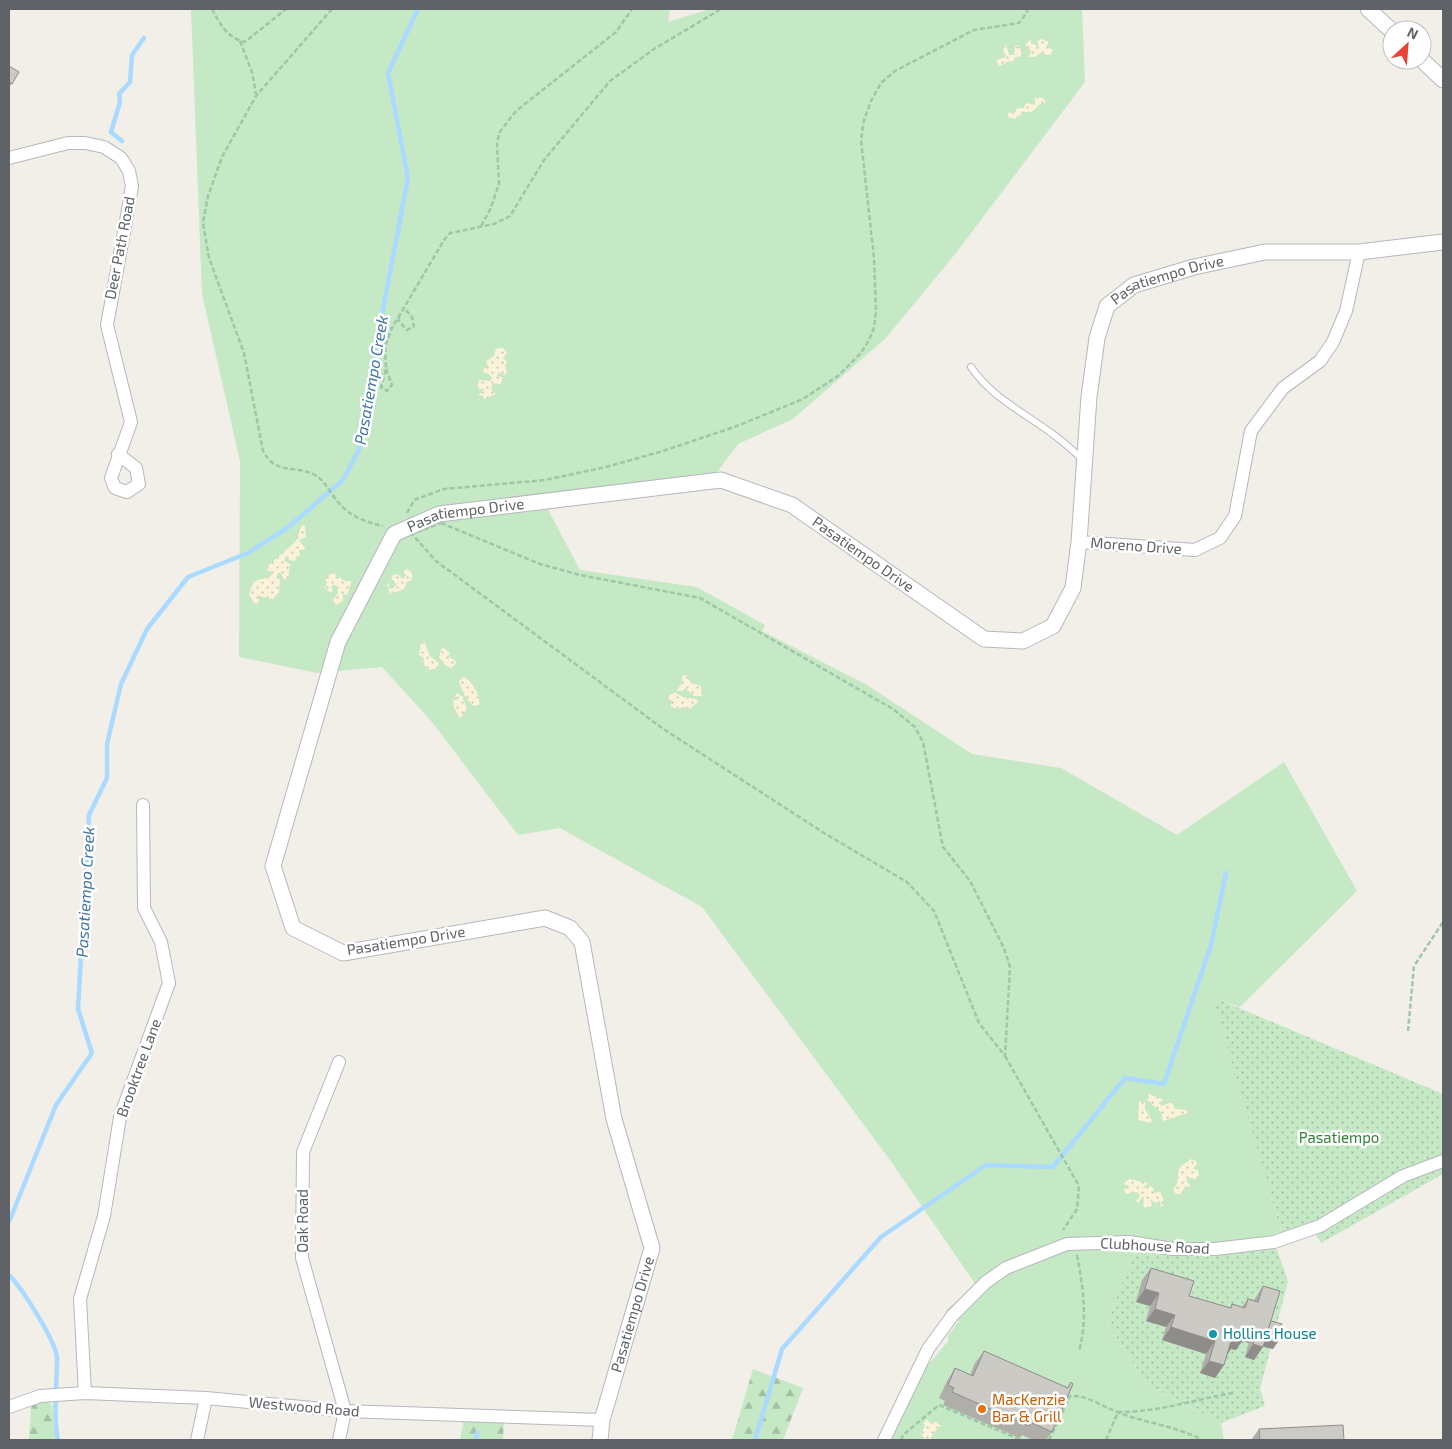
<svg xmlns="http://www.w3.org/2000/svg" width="1452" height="1449" font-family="'Exo 2',sans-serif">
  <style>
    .grass { fill: #c5e8c5 }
    .forest { fill: url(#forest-firs) }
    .sand { fill: url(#sand-dots) }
    .park { fill: url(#park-dots) }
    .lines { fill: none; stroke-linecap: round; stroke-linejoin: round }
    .stream { stroke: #aadaff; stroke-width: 4.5 }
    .service-casing { stroke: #b5b8bc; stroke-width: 8 }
    .minor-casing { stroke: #b5b8bc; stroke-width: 14 }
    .tertiary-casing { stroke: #b5b8bc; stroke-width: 17 }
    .path { stroke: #9cc7a9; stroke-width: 2.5; stroke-dasharray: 5 2.5; stroke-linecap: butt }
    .service { stroke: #fff; stroke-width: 6 }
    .minor { stroke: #fff; stroke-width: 12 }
    .tertiary { stroke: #fff; stroke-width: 15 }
    .wall { fill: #afaea9 }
    .shaded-wall { fill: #8f8d8a }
    .building { fill: #cccac5; stroke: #8f8d8a }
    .culture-dot { fill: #0f9aa8; stroke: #fff; stroke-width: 2 }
    .food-dot { fill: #e8710a; stroke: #fff; stroke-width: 2 }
    .labels { text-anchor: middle; stroke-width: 5; stroke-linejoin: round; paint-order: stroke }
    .street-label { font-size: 15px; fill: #5f6368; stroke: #fff }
    .park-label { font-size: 15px; fill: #348238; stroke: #fff }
    .culture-label { font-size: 15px; fill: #0d838f; stroke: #fff; text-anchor: start }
    .food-label { font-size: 15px; fill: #c56008; stroke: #fff; text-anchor: start }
    .water-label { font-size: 16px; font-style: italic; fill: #4174aa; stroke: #fff }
  </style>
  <defs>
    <pattern id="forest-firs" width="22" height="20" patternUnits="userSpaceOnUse" patternTransform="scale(1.25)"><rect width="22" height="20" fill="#c5e8c5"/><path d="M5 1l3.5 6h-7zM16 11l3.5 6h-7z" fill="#a3c0a4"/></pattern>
    <pattern id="sand-dots" width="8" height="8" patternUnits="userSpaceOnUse" patternTransform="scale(1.25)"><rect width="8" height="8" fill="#fbf3d9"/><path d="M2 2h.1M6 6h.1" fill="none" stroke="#cec8b4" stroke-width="1.8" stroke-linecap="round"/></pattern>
    <pattern id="park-dots" width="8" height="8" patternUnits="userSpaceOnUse" patternTransform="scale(1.25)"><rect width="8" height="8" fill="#c5e8c5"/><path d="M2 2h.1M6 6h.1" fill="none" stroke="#a3c0a4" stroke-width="1.8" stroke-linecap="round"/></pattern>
  </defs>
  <rect width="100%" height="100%" fill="#f1efe8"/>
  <polygon class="grass" points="191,9 670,9 668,22 710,9 1082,9 1085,82 956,253 886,338 793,419 738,444 706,487 545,504 580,570 697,587 765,625 762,631 867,685 972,754 1061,768 1177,835 1284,762 1357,891 1240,1007 1214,998 1283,1238 1264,1245 1138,1247 1117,1295 1108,1324 1146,1384 1221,1423 1224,1440 886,1440 923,1371 949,1340 947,1337 959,1321 946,1310 976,1285 890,1160 702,907 560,828 518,835 432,722 382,667 317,673 239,657 240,461 202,294"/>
  <g class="forest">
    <polygon points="753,1369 803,1388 783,1440 732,1440"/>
    <polygon points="40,1396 52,1405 56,1440 29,1440 31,1408"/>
    <polygon points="464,1418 504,1420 503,1440 460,1440"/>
  </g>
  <g class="sand">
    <polygon points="1041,39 1049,42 1046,47 1052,49 1053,54 1047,55 1042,52 1035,57 1029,57 1031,50 1026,48 1026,44 1030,40 1038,48 1038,41"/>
    <polygon points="1007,45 1009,55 1014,55 1015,47 1018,45 1022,53 1020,57 1015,57 1013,62 1010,61 999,66 996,60 1006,57 1003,49"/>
    <polygon points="1035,97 1043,98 1046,103 1040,104 1032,112 1024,112 1015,119 1008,117 1008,113 1011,112 1014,114 1017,108 1024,108 1026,103 1035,105"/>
    <polygon points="496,348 503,348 507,353 503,358 507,362 505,366 507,373 504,375 498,372 497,376 502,377 502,382 499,385 496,383 492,385 491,389 496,394 484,399 483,396 478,395 485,389 477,389 479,380 491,381 492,378 489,374 483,372 483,369 488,367 486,361 494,356"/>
    <path d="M302 525 305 526 306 537 299 540 305 548 304 550H299L300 556 294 561 289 560 286 555 284 561 290 564 288 579H283L281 573H278L277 576 280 580 279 592 273 599 262 597 258 594 259 600 257 604 254 603 249 595C254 577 255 582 270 577L273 572 266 570 268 566 296 541Z"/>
    <polygon points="407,569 412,573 412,580 407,582 404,589 390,594 387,585 389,583 389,588 392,589 397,585 391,578 393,575 397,574 403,579 406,575 403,572"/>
    <polygon points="333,571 336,575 335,579 339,577 345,581 352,581 347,595 343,594 343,601 336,605 333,600 338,593 336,585 333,585 331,587 333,591 331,593 325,588 327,582 325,580"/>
    <polygon points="424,641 430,656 439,663 438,668 428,670 421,660 424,661 424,658 419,655 421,642"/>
    <polygon points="442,647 450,653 448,656 457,662 451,668 445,665 439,657"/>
    <polygon points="686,675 691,683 701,686 702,696 694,696 685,688 683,691 676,691 682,683 682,676"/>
    <path d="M463 677C471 679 481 696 479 705L473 706C467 700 461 690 459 681Z"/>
    <polygon points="674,692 683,697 696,699 698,702 690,709 684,707 677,709 670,706 673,701 666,698"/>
    <polygon points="457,693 462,696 467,709 460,718 454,708 453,700 457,700 457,697 454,697"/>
    <polygon points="1149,1094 1162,1099 1163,1101 1158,1103 1162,1106 1172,1102 1175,1109 1186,1110 1188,1113 1163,1121 1161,1112 1146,1099"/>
    <polygon points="1139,1101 1145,1102 1145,1109 1152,1121 1151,1123 1138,1120"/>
    <polygon points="1191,1159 1196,1161 1197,1164 1193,1169 1198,1170 1199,1175 1196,1179 1189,1178 1186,1181 1190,1185 1189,1189 1185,1186 1181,1194 1176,1194 1173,1190 1177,1184 1179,1168"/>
    <polygon points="1129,1179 1148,1183 1142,1189 1150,1186 1154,1189 1152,1193 1160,1192 1163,1198 1163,1205 1161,1207 1160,1201 1155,1203 1150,1198 1152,1205 1150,1207 1145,1208 1143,1205 1144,1197 1141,1198 1139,1203 1136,1201 1140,1195 1137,1192 1126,1194 1124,1190 1129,1186 1123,1184"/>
    <polygon points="927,1419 930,1423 936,1422 941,1426 934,1432 930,1440 926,1440 921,1434 925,1425 923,1423"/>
  </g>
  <g class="park">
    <polygon points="1213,997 1443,1094 1443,1174 1321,1243 1311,1225 1283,1238"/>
    <polygon points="1274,1242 1288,1281 1260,1389 1265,1406 1221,1423 1146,1384 1108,1324 1117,1295 1138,1247"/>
  </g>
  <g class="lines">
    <g class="stream">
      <polyline points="122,141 111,132 120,102 119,94 130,82 132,55 144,38"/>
      <polyline points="9,1222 56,1105 92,1053 78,1009 89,815 107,778 107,744 121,684 147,629 188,577 248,553 287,528 342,481 358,452 363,434 369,383 408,178 388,73 418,9"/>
      <path d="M9 1275C21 1287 57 1342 57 1359 57 1385 53 1414 58 1440"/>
      <polyline points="476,1440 477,1433"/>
      <polyline points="755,1440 782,1349 881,1237 986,1165 1053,1167 1125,1078 1164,1084 1211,945 1226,873"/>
    </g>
    <defs>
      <path id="service" d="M971 367C992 398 1025 413 1054 435 1065 443 1074 452 1084 460"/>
      <g id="minor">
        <polyline points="9,158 68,143 85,143 104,147 121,158 129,171 132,186 128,210 107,325 131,422 111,478 115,488 127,492 139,484 136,468 118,454"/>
        <polyline points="1079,542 1195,550 1220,538 1235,516 1251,431 1283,388 1320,361 1333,342 1346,311 1359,252"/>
        <polyline points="85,1393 80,1299 104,1216 120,1117 169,983 161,942 144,908 143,805"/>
        <polyline points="9,1407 40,1396 85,1393 206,1398 345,1411 602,1420"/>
        <polyline points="197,1440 206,1398"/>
        <polyline points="339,1440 345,1411 302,1258 303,1152 339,1062"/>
        <polyline points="884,1440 928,1349 952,1316 986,1282 1006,1268 1067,1244 1129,1242 1173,1249 1215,1249 1274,1242 1320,1226 1403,1176 1443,1161"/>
      </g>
      <g id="tertiary">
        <polyline points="1368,9 1392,31"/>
        <polyline points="1422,60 1443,80"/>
        <path id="s1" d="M600 1440 602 1420 652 1248 614 1119 582 942 570 928 545 918 343 953 293 928 273 866 338 642 394 534 439 514 721 480 792 505 984 639 1023 641 1053 626 1073 588 1079 542 1089 397 1097 338 1107 306 1134 285 1194 267 1265 252H1359L1443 242"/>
      </g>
    </defs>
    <use href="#service" class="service-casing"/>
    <use href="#minor" class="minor-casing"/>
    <use href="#tertiary" class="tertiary-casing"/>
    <g class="path">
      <path d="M212 9C220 24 227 38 245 42L286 9"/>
      <path d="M332 9 256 96 222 157 208 196 203 223 209 258 244 353 263 451C276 475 293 465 313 474 323 479 326 486 332 494 345 514 361 521 383 526"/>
      <polyline points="240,41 252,72 256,94"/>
      <polyline points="481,226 490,210 499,184 497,145 499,133 516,111 616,32 632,9"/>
      <polyline points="399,317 399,321 407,330 414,326 412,317 403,307"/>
      <polyline points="386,369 392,385 387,391 381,387 386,369 385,346 392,328 444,240 450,233 494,224 510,216 544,160 610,81 654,49 721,9"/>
      <polyline points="407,513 414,500 444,489 545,480 606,467 663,451 737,426 803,399 838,376 861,353 869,340 874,328 876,311 874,258 861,140 864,120 872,99 881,83 895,71 974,30 1019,23 1027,12 1027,9"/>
      <polygon points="441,523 540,564 580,575 700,598 893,709 915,727 923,742 943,847 970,881 1004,948 1010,967 1005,1056 979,1023 934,911 907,882 824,833 662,728 436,561 412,534"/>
      <polyline points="1408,1031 1414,966 1443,922"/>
      <polyline points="1005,1056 1079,1186 1077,1209 1063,1230"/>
      <path d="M1077 1255C1083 1287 1088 1319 1079 1351"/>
      <polyline points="901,1440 903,1435 939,1405 1021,1440"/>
      <path d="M1049 1440 1070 1396C1088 1395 1101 1406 1117 1412 1145 1423 1176 1426 1202 1440"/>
      <path d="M1106 1440 1118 1412C1160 1412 1192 1400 1233 1393"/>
    </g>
    <use href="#service" class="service"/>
    <use href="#minor" class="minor"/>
    <use href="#tertiary" class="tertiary"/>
  </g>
  <g class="wall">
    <polygon points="9,66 19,72 9,88"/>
    <polygon points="1151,1268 1189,1296 1230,1308 1232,1304 1242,1307 1248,1299 1254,1300 1263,1286 1271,1321 1277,1343 1273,1349 1263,1346 1254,1360 1245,1357 1249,1343 1242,1341 1236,1350 1231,1349 1227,1355 1224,1365 1215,1378 1200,1373 1206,1354 1162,1340 1166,1327 1146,1321 1150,1306 1136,1302 1142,1280"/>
    <polygon points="984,1351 1067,1388 1071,1382 1052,1432 1046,1440 1033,1440 1022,1435 1020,1438 943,1405 945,1401 939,1398 947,1381 955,1368 970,1375 975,1363"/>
    <polygon points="1259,1429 1344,1440 1251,1440"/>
  </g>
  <g class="shaded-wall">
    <polygon points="1145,1289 1159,1293 1150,1306 1136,1302"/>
    <polygon points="1155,1309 1175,1315 1166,1327 1146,1321"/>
    <polygon points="1171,1327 1215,1341 1206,1354 1162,1340"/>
    <polygon points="1248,1328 1258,1331 1249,1343 1242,1341 1236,1350 1231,1349 1227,1355 1231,1341"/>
    <polygon points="1263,1338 1277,1343 1273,1349 1258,1345"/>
    <polygon points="1253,1344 1263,1347 1254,1360 1245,1357"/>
    <polygon points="1209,1361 1224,1365 1215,1378 1200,1373"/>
  </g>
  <g class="building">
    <polygon points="9,66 19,72 12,84 9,82"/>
    <polygon points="1151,1268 1194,1281 1189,1296 1231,1308 1232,1304 1245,1308 1248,1299 1258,1302 1263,1286 1280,1291 1263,1347 1253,1344 1258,1331 1248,1328 1245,1338 1238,1336 1236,1343 1231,1341 1224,1365 1209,1361 1215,1341 1171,1327 1175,1315 1155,1309 1159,1293 1145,1289"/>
    <polygon points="1271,1321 1282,1324 1277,1343 1265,1339"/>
    <polygon points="984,1351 1068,1388 1071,1382 1073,1384 1052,1432 1030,1422 1029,1426 952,1392 954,1388 948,1385 955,1368 973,1376"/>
    <polygon points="1343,1425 1344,1440 1260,1440 1259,1429"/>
  </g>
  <circle class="culture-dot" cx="1213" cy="1334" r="5"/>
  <circle class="food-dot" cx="982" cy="1409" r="5"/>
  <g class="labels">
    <g class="street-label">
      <text transform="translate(120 248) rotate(-79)" y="5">Deer Path Road</text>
      <text dy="5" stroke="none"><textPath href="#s1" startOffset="2350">Pasatiempo Drive</textPath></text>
      <text dy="5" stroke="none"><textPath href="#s1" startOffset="1315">Pasatiempo Drive</textPath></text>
      <text transform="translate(1136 546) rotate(4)" y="5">Moreno Drive</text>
      <text dy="5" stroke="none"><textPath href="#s1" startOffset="1735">Pasatiempo Drive</textPath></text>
      <text transform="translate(406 941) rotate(-9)" y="5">Pasatiempo Drive</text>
      <text transform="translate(139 1068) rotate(-70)" y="5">Brooktree Lane</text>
      <text transform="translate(303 1221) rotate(-90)" y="5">Oak Road</text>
      <text transform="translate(1155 1246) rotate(3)" y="5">Clubhouse Road</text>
      <text dy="5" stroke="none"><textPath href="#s1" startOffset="130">Pasatiempo Drive</textPath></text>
      <text transform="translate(304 1407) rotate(5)" y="5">Westwood Road</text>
    </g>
    <g class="park-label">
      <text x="1339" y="1143">Pasatiempo</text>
    </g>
    <g class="culture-label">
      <text x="1223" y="1339">Hollins House</text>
    </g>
    <g class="food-label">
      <text x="992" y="1405">MacKenzie<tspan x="992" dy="17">Bar &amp; Grill</tspan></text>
    </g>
    <g class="water-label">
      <text transform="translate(371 380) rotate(-80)" y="6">Pasatiempo Creek</text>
      <text transform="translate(85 892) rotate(-87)" y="6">Pasatiempo Creek</text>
    </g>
  </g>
  <rect width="1452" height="1449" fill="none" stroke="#5f6368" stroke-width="20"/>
  <g transform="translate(1407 45) rotate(26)"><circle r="24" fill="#ffffff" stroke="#bfc1c3"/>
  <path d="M0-4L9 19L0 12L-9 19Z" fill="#ea4335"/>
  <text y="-8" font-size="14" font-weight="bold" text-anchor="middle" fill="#5f6368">N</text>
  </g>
</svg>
